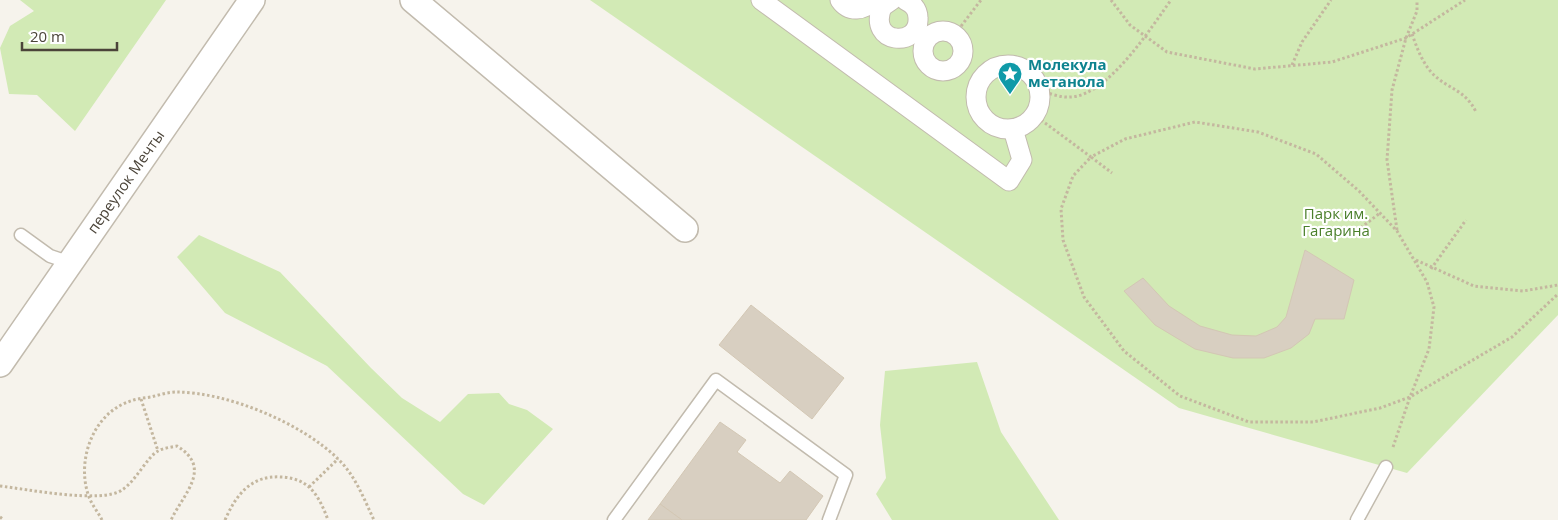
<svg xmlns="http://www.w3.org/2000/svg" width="1558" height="520" font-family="'Open Sans',sans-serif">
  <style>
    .green { fill: #d2eab5 }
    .building { fill: #d8cfc1; stroke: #d3c7b4 }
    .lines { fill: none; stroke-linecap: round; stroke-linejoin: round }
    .service-casing { stroke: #c2bbae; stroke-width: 15 }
    .pedestrian-casing { stroke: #c2bbae; stroke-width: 21 }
    .minor-casing { stroke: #c2bbae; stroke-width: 28 }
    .path { stroke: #c4b79f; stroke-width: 3; stroke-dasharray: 2.5 2.5; stroke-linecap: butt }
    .service { stroke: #fff; stroke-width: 12 }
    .pedestrian { stroke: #fff; stroke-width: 19 }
    .minor { stroke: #fff; stroke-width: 25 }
    .labels { text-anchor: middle; stroke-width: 4.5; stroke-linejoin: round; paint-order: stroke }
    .culture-label { font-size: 15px; font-weight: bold; fill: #0d838f; stroke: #fff; text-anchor: start }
    .street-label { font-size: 15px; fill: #4b4439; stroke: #fff }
    .park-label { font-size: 15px; fill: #4a7f2a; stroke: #fff }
  </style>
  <rect width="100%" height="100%" fill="#f6f3ec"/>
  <g class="green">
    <polygon points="20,0 166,0 75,131 37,95 9,94 0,48 10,26 34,11"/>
    <polygon points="590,0 1558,0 1558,315 1407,473 1179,408"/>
    <polygon points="199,235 280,272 371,368 402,398 440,422 468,394 499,393 509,404 527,410 553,429 484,505 463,494 327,366 225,313 177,257"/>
    <polygon points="977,362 1001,432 1059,520 892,520 876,494 886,478 880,425 885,371"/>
  </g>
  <g class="building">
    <polygon points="1305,250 1354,280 1344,319 1315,319 1309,334 1291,348 1264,358 1233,358 1195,349 1155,325 1124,291 1143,278 1169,306 1200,326 1232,335 1256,336 1277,327 1286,317"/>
    <polygon points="751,305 844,378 812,419 719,345"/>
    <polygon points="720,422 746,440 737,452 780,483 790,471 823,496 806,520 682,520 660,504"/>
    <polygon points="660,504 682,520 648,520"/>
  </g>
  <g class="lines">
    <defs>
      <g id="service">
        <polyline points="21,235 50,256 71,263"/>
        <polyline points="614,520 716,380 846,475 829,520"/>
        <polyline points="1357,520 1386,467"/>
      </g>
      <g id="pedestrian">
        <polyline points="761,0 1009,181 1022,160 1013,129"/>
        <path d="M840 0C849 13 864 11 874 0"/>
        <path d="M892 0 882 7C867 45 920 48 918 18 918 9 913 4 905 0"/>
        <circle cx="943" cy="51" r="20"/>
        <circle cx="1008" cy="97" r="32"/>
      </g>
      <g id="minor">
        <polyline points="413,0 685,229"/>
        <polyline points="0,364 252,0"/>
      </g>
    </defs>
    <use href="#service" class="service-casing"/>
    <use href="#pedestrian" class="pedestrian-casing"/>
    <use href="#minor" class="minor-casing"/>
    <g class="path">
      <polyline points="1111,0 1130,25 1167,52 1255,69 1332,62 1406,38 1465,0"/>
      <polyline points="955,34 981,0"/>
      <path d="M1412 34C1417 48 1422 62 1432 73 1447 89 1465 89 1476 112"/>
      <polyline points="1292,65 1302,42 1331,0"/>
      <path d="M1040 91C1049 93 1061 98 1070 97 1108 96 1150 29 1171 0"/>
      <polyline points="1037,117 1091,157 1125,139 1195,122 1258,132 1316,154 1359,191 1397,231 1427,282 1434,307 1429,349 1410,397 1380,408 1313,422 1249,422 1180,396 1124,351 1084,297 1063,240 1061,209 1073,176 1091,157 1112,173"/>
      <polyline points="1397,230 1387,160 1392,90 1406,38 1417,11 1417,0"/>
      <polyline points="1349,237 1380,213"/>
      <polyline points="1416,260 1474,286 1523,291 1558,285"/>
      <polyline points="1431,269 1466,220"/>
      <polyline points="141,399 158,451"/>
      <polyline points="1393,447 1410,397 1512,337 1558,294"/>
      <path d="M0 486C26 489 102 504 122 490 136 481 147 457 158 451 163 448 172 447 177 446 213 468 184 493 171 520"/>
      <polyline points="309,487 338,459"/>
      <polyline points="0,517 4,520"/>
      <path d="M102 520C98 512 92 505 89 497 76 462 92 415 128 402 135 399 143 398 151 397 159 395 168 392 176 392 227 392 302 423 338 459 355 475 364 499 374 520"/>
      <path d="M225 520C236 495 251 475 281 477 290 477 301 480 309 487 318 495 324 509 328 520"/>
    </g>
    <use href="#service" class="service"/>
    <use href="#pedestrian" class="pedestrian"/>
    <use href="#minor" class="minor"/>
  </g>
  <defs>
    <symbol id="sight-pin" viewBox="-11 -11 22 30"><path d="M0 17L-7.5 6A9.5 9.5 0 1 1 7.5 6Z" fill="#0f9aa8" stroke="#fff"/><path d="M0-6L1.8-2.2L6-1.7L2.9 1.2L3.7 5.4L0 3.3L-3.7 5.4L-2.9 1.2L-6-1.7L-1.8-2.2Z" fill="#fff"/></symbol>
  </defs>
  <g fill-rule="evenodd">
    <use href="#sight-pin" x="996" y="60" width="28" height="38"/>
  </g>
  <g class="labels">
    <g class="culture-label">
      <text x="1028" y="70">Молекула<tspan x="1028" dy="17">метанола</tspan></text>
    </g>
    <g class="street-label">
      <text transform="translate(126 182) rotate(-55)" y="5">переулок Мечты</text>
    </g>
    <g class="park-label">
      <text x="1336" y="219">Парк им.<tspan x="1336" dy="17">Гагарина</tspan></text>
    </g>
  </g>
  <path d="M22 42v8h95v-8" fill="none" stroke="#4b4439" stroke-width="2.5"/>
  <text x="30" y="42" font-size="15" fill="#4b4439" stroke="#ffffff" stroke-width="4" paint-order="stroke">20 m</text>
</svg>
